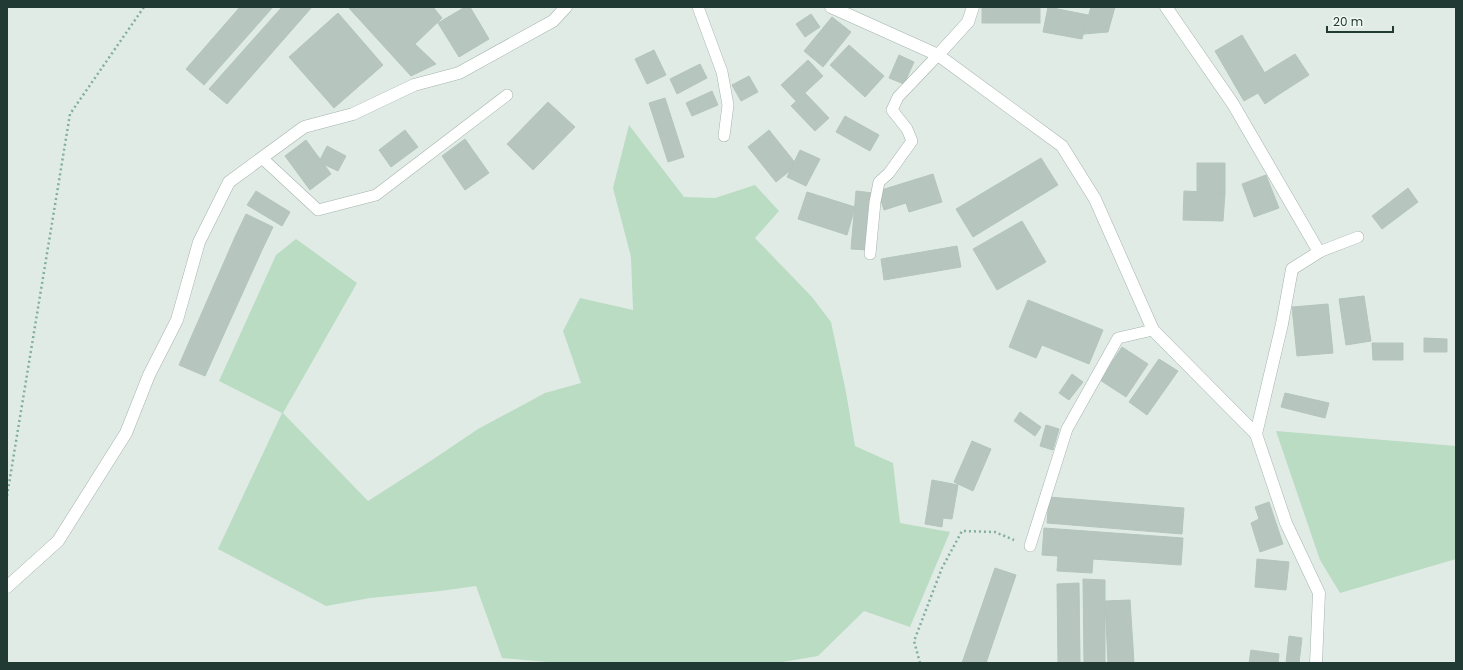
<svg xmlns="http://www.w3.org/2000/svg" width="1463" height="670" font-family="Poppins,sans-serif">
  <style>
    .green { fill: #b9dcc2 }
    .building { fill: #b6c6bf; stroke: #b3c5bd }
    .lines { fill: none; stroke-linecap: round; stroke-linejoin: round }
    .lane-casing { stroke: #a4b3ad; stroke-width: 12 }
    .street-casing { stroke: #a4b3ad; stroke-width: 13 }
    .path { stroke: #81ae9f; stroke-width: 2.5; stroke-dasharray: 2 3; stroke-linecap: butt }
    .lane { stroke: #fff; stroke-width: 11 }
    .street { stroke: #fff; stroke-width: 12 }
  </style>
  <rect width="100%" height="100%" fill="#e1ebe6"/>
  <g class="green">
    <polygon points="629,125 684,197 715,198 755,185 779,211 755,238 812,297 831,322 846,392 855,446 893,463 900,523 950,532 910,627 864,611 818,656 777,663 559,663 502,658 476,586 440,591 370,598 326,606 218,549 282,413 219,381 276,255 296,239 357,283 283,413 368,501 432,460 478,429 545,393 581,383 563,331 580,298 633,310 631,257 613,188"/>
    <polygon points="1276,431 1456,446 1456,559 1340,593 1320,560"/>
  </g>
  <g class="building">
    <polygon points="240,7 273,7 204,85 186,69"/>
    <polygon points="282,7 312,7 227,104 209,89"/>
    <polygon points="348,7 433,7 442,18 415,44 436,64 411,76"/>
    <polygon points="465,7 470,7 489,39 459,57 438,23"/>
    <rect x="982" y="7" width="58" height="16"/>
    <polygon points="1048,7 1088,15 1082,39 1043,32"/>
    <polygon points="1091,7 1115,7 1108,32 1083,34"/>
    <polygon points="338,13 383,65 334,108 289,57"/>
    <polygon points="811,14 820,27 805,37 796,24"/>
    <polygon points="832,17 851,32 823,67 804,51"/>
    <polygon points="1242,35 1278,95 1265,104 1258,93 1244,101 1215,51"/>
    <polygon points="849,45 884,76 865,97 830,65"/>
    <polygon points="654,50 666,75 647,84 635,59"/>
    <polygon points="1295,54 1309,75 1278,95 1264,73"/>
    <polygon points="899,55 914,62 904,84 889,78"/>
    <polygon points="808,60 823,76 796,101 781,85"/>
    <polygon points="700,64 707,78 677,94 670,79"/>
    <polygon points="749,76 758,92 741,101 732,85"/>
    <polygon points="712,91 718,105 692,116 686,103"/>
    <polygon points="805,93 829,118 815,131 791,106"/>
    <polygon points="665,98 684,157 668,162 649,103"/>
    <polygon points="548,102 575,127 533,170 507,144"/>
    <polygon points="845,116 879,135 870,151 836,132"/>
    <polygon points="405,130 418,147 391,167 379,150"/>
    <polygon points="769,130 797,165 776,182 748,147"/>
    <polygon points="465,139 489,173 465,190 442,156"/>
    <polygon points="306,140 331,174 310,190 285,156"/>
    <polygon points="327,146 346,156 338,171 319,162"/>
    <polygon points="800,150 820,159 806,186 787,177"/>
    <polygon points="1041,158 1058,185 973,237 956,209"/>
    <polygon points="1197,163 1225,163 1225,193 1197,192"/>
    <polygon points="933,174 942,202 909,212 906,203 884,210 878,191"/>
    <polygon points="1266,175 1279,208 1254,217 1242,184"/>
    <polygon points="1408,188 1418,202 1382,229 1372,216"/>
    <polygon points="256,191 290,212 282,226 247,205"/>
    <polygon points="856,191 873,193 868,250 851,249"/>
    <polygon points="1184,191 1225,193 1223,221 1183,220"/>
    <polygon points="807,192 855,207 847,235 798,219"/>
    <polygon points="246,214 273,227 262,250 235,237"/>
    <polygon points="1022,221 1046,262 997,290 973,249"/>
    <polygon points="235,237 262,250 205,376 179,365"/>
    <polygon points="957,246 961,267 884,280 881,259"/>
    <polygon points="1364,296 1371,341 1346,345 1339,299"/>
    <polygon points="1028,300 1103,330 1089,364 1042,345 1036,358 1009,347"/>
    <polygon points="1328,304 1333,353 1297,356 1292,307"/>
    <polygon points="1424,338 1447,339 1447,352 1424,352"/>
    <polygon points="1372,343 1403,343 1403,360 1373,360"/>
    <polygon points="1122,347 1148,364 1126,397 1100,380"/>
    <polygon points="1159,359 1178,371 1147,415 1129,402"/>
    <polygon points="1072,374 1083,382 1069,400 1059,393"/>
    <polygon points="1285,393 1329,403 1325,418 1281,407"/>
    <polygon points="1020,412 1041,427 1035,436 1014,421"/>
    <polygon points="1046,425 1059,429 1053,450 1040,446"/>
    <polygon points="972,441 991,449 973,491 954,482"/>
    <polygon points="932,480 958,485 952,519 943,518 942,527 925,524"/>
    <polygon points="1049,497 1184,508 1182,534 1047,523"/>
    <polygon points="1269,502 1283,544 1260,552 1251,523 1259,519 1255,507"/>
    <polygon points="1044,528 1183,538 1181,565 1093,559 1092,573 1057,571 1058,556 1042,555"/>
    <polygon points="1257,559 1289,562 1286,590 1255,587"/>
    <polygon points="995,568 1016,575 986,663 962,663"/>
    <polygon points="1083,579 1105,580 1105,663 1084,663"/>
    <polygon points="1079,583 1080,663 1058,663 1057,584"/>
    <polygon points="1130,600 1134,663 1108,663 1105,601"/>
    <polygon points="1289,636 1302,638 1299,663 1286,663"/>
    <polygon points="1251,650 1279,654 1278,663 1249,663"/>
  </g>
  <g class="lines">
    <defs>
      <g id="lane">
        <polyline points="698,7 722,72 728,105 724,136"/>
        <polyline points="262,158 318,210 376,195 507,95"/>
        <polyline points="1319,252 1358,237"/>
        <polyline points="870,254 875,202 879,182 889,173 912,141 907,129 892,110 898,97 938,55"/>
        <polyline points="1030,546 1067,429 1118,338 1153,330"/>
      </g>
      <g id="street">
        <polyline points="831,7 938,55 1062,146 1095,199 1153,330 1256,434 1286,523 1319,593 1316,663"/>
        <polyline points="1166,7 1233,104 1319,252 1292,269 1282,324 1256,434"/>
        <polyline points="938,55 968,22 973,7"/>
        <polyline points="7,587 58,541 126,433 149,375 177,320 199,242 229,182 304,127 353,114 414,85 459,73 553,21 566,7"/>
      </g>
    </defs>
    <use href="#lane" class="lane-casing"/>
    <use href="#street" class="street-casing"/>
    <g class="path">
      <polyline points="7,496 70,114 144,7"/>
      <polyline points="920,663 914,641 942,568 962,531 995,532 1014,540"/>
    </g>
    <use href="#lane" class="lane"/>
    <use href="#street" class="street"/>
  </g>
  <rect width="1463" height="670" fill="none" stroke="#213b34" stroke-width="16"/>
  <path d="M1327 26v6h66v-6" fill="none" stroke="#213b34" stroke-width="2"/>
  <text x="1333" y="26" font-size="12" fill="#213b34" stroke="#f1f8f4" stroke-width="3" paint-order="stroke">20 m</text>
</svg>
